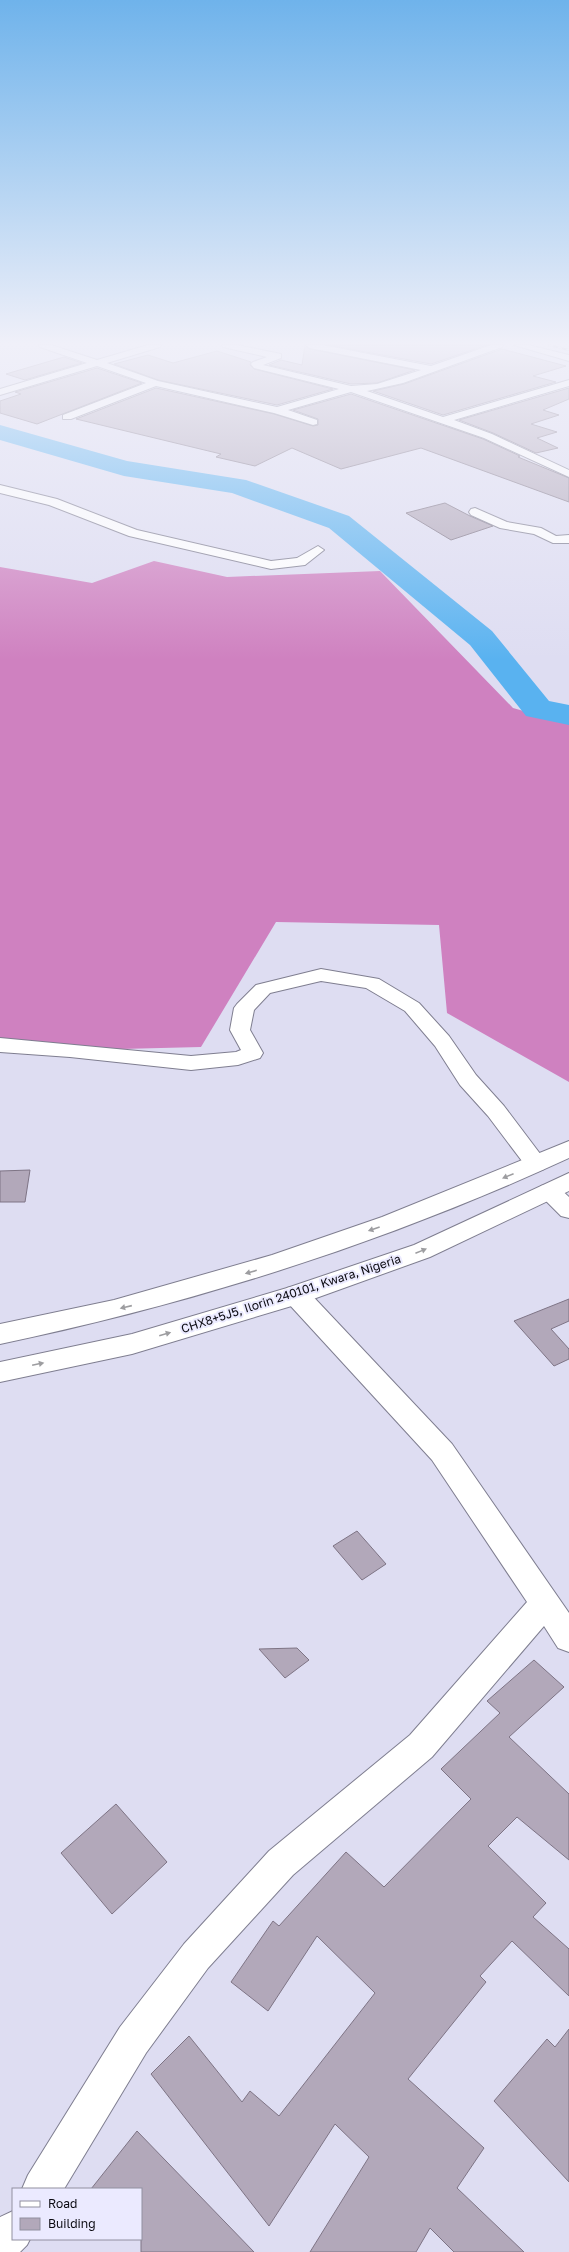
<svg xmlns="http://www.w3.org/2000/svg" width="569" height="2252" font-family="'Golos Text',sans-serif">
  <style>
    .forest { fill: #cf81c0 }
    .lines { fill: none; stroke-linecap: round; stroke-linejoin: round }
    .river { fill: #59b2f0; fill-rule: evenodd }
    .building { fill: #b2a8ba; stroke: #7e7485 }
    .street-casing { stroke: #7f7e90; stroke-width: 2 }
    .primary-casing { stroke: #7f7e90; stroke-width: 2 }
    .street { fill: #fff; fill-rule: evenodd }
    .primary { fill: #fff; fill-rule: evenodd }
    .rail-casing { stroke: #5f5e6a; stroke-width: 2 }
    .rail { stroke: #ebeaff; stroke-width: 1.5; stroke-dasharray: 4.5; stroke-linecap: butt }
    .oneway { fill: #9d9da0 }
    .labels { text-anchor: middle; stroke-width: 4; stroke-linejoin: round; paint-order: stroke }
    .street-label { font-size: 12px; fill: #0b0a11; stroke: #ebeaff }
  </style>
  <rect width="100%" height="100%" fill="#deddf2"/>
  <polygon class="forest" points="154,561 227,577 380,571 513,708 569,724 569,1082 447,1013 439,925 276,922 201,1047 0,1052 0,567 92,583"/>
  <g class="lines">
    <polygon class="river" points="0,425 127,461 246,480 349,516 492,631 549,701 569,705 569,725 526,716 470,645 329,528 232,493 124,476 0,440"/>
  </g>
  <g class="building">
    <polygon points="305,345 310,349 415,370 377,383 351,384 269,365 281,360 302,365"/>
    <polygon points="328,345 487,345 431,364"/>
    <polygon points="502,349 566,366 533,376 556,382 443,415 373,391 404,384"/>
    <polygon points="217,351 251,362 250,365 254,369 333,389 277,405 158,380 114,364 148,355 173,363"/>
    <polygon points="64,357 82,363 25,380 6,374"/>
    <polygon points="97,368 142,383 37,424 0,413 0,401 21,394 15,392"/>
    <polygon points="156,388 274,414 313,426 318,425 318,419 293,410 351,394 483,439 520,456 518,457 569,478 569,502 421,448 341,469 292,448 255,466 216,457 221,454 76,419"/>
    <polygon points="569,388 569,399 543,410 559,415 531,424 557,432 537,438 558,448 536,453 493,433 459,420"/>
    <polygon points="445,503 470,516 493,526 451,540 406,513"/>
    <polygon points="30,1170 25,1202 0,1202 0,1171"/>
    <polygon points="569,1299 569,1321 551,1329 569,1349 569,1359 554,1366 514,1321"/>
    <polygon points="357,1531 386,1564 362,1580 333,1546"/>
    <polygon points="297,1648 309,1660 285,1678 259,1649"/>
    <polygon points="534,1660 564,1687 509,1737 569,1794 569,1860 517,1817 488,1846 546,1903 533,1917 569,1949 569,1996 512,1941 480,1976 486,1982 408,2079 484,2148 457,2188 524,2252 454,2252 430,2228 416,2252 310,2252 369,2157 335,2124 269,2226 151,2074 189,2036 242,2102 250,2091 279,2116 375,1993 317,1936 268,2011 231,1982 273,1921 279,1926 346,1852 384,1887 471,1799 441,1769 500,1713 487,1701"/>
    <polygon points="116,1804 167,1862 112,1914 61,1853"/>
    <polygon points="569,2029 569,2182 494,2101 547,2039 555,2047"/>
    <polygon points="137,2131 254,2252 141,2252 141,2189 91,2189"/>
  </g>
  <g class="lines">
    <defs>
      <g id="street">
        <polygon points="39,345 51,345 97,360 148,345 161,345 160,347 107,363 158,381 277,407 339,389 254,368 251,364 253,362 267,357 223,347 222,345 237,345 281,354 281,358 263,365 351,386 377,384 421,370 310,348 306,345 322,345 431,366 491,345 503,345 502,347 403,383 367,391 443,417 569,380 569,386 454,420 492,434 569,470 569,477 484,438 351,392 288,410 317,420 317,424 313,425 274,413 156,386 71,419 63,419 63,415 146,383 97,366 0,395 0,389 87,363 40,347"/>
        <polygon points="514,345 528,345 569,355 569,361"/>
        <polygon points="0,485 57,499 137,530 271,561 297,558 318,546 324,550 305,565 271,569 129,536 49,505 0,493"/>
        <polygon points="475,508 507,522 541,528 556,536 569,535 569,543 553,543 534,534 500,528 471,515 469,512 471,509"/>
        <polygon points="321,969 379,979 419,1003 449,1036 476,1075 504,1106 544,1159 547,1164 544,1169 536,1172 528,1169 488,1116 460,1085 435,1046 405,1011 366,988 321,981 270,993 254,1010 250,1030 263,1053 260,1058 238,1065 191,1070 70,1057 0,1052 0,1038 191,1056 236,1052 241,1050 230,1030 234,1008 237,1004 256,985"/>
        <polygon points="549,1184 557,1186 569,1197 569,1218 561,1216 537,1192 541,1186"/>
        <polygon points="296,1286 305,1288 452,1444 569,1613 569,1652 558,1648 544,1626 432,1757 293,1875 208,1968 146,2053 64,2189 22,2189 28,2175 120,2027 184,1944 269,1851 410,1735 527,1602 432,1460 287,1302 284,1295 287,1288"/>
        <polygon points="13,2211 13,2239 30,2239 27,2245 20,2252 0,2252 0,2217"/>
      </g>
      <g id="primary">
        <path d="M569 1141V1158C387 1242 196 1303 0 1344V1324L114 1300 272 1255 382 1217Z"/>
        <polygon points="569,1173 569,1191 430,1257 305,1302 132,1354 0,1382 0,1362 132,1334 287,1288 414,1245"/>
      </g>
    </defs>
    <use href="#street" class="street-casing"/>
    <use href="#primary" class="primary-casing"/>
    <use href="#street" class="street"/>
    <use href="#primary" class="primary"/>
    <defs>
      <polyline id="rail" points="549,345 569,350"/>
    </defs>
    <use href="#rail" class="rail-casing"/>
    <use href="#rail" class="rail"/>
  </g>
  <defs><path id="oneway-solid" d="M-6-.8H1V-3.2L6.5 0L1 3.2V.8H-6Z"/></defs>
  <g class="oneway">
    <use href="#oneway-solid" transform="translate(508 1176) rotate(158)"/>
    <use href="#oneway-solid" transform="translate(374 1229) rotate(161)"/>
    <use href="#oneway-solid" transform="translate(421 1251) rotate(-22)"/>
    <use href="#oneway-solid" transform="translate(251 1272) rotate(164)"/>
    <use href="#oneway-solid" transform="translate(126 1307) rotate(167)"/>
    <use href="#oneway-solid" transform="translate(165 1334) rotate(-16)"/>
    <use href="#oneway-solid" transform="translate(38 1364) rotate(-12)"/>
  </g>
  <linearGradient id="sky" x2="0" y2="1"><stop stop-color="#6fb3eb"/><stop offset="0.52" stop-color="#f0f0f9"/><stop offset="1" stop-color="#f0f0f9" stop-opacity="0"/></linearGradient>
  <rect width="569" height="660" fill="url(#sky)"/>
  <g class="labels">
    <g class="street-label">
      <text transform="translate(291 1294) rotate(-18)" y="4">CHX8+5J5, Ilorin 240101, Kwara, Nigeria</text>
    </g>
  </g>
  <rect x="12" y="2188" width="130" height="52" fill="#ebeaff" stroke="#9190a0"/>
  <rect x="20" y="2201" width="20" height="6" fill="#ffffff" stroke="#9190a0"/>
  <text x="48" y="2208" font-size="12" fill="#0b0a11">Road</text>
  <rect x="20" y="2218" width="20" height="12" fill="#b2a8ba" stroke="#9190a0"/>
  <text x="48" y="2228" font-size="12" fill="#0b0a11">Building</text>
</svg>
